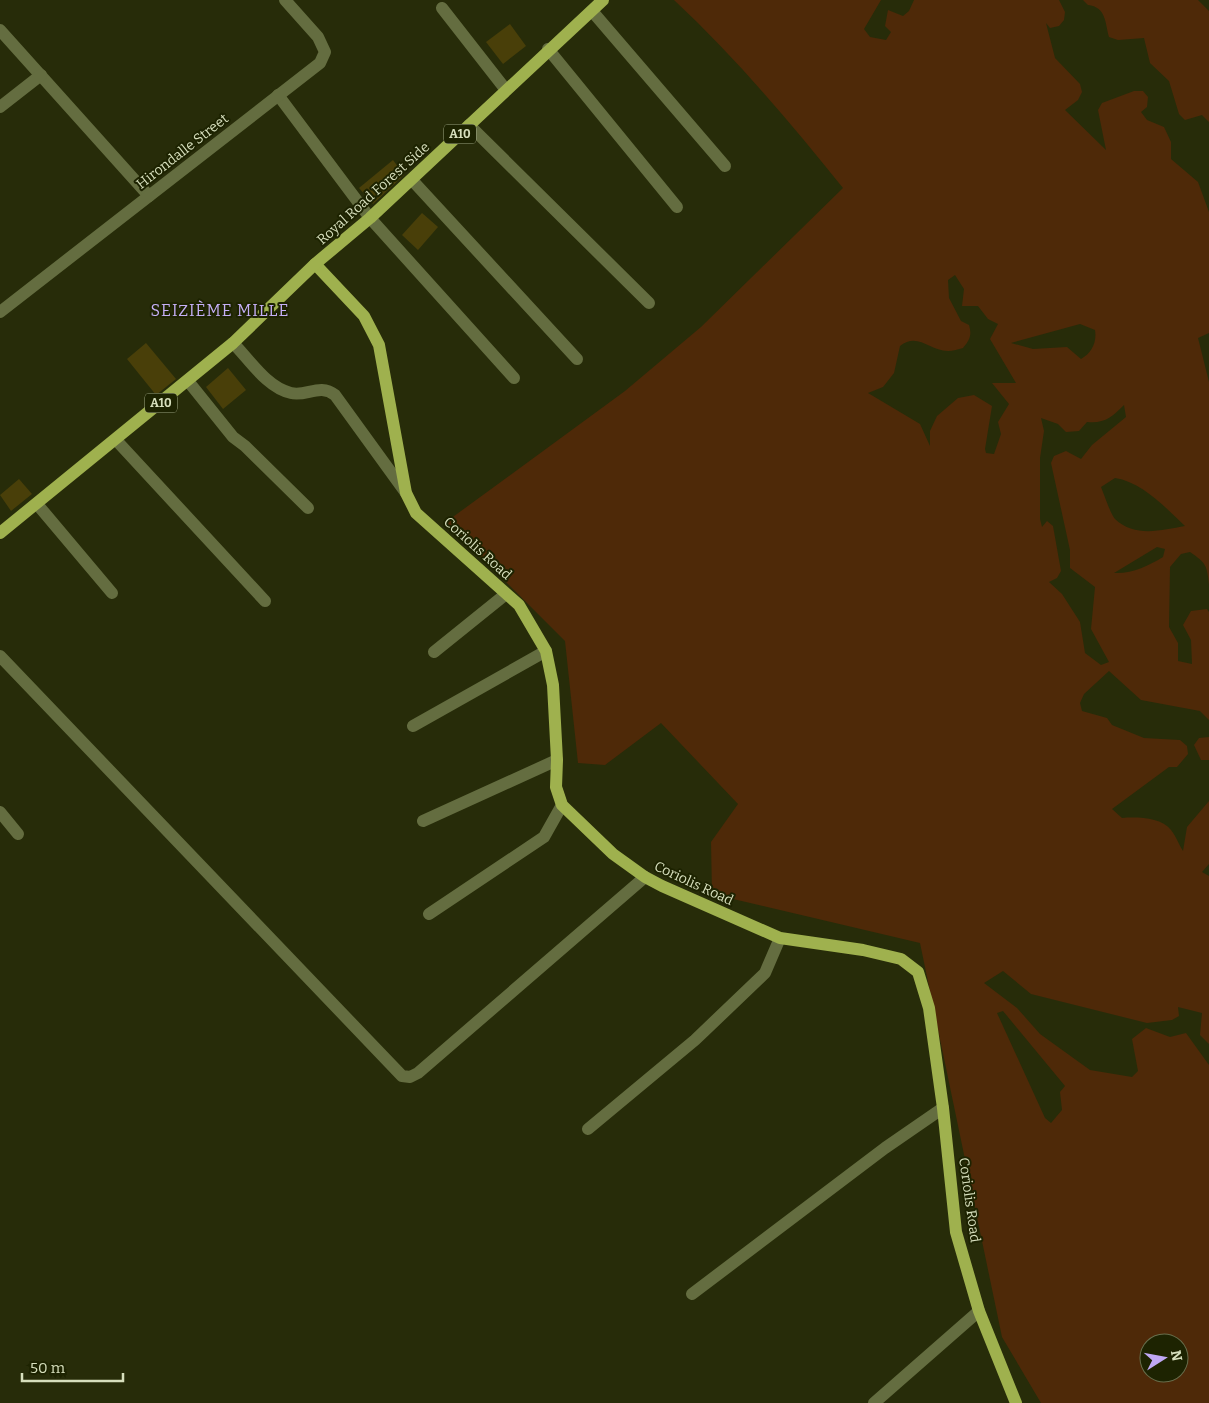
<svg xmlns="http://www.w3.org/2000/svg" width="1209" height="1403" font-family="Bitter,serif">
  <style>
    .green { fill: #4e2908; fill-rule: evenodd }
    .building { fill: #493f09 }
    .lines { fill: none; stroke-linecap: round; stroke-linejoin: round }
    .minor { stroke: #646d40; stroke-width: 12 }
    .major { stroke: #9fb14e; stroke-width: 12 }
    .labels { text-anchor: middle; stroke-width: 4; stroke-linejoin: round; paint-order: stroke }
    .shield { fill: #1d2301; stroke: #9fa785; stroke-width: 1 }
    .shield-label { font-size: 12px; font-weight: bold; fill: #d7dfbd }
    .street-label { font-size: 14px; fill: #d7dfbd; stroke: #1d2301 }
    .quarter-label { font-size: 16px; letter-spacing: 1px; fill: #c6b0f7; stroke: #1d2301 }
  </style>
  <rect width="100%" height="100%" fill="#272c09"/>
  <g class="green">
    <path d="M674 0H881L864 29 870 37 886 40 891 32 885 26 888 10 903 16 909 11 914 0H1059L1065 12 1064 20 1059 26 1050 28 1046 23 1055 58 1080 84 1082 92 1078 100 1065 110 1106 150 1098 110 1102 103 1134 91H1143L1148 97 1147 107 1141 112 1147 120 1164 127 1171 142V159L1198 182 1209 212V333L1198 338 1209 382V585C1207 565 1206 563 1190 552L1181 554 1170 567 1169 627 1178 643V661L1192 664 1191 640 1183 625 1191 611 1207 609 1209 612V720L1200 711 1141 700 1109 671 1084 694 1080 703 1082 711 1107 718 1112 725 1144 738 1180 740 1187 746 1188 754 1177 767H1169L1112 809 1122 818C1137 817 1161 817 1171 830 1176 836 1179 845 1183 851L1187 827 1209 801V864L1202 872 1209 876V1044L1200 1035 1202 1013 1178 1007 1179 1016 1172 1020 1147 1023 1031 994 1003 971 984 983 1017 1008 1040 1034 1090 1070 1132 1077 1138 1071 1132 1039 1146 1028 1170 1037 1186 1033 1209 1065V1403H1041L1002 1337 920 943 712 894 711 842 738 804 661 723 605 765 578 763 565 641 446 522 625 391 701 327 843 188C790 122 736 58 674 0ZM955 275 964 289 962 306H978L988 319 998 324 990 339 1016 383H992L1009 404 998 422 1001 434 994 454 986 453 985 449 992 406 974 395 958 398 937 416 930 431V446L920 424 868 393 883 387 894 373 900 346C918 332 929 351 948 351 953 351 958 349 963 348 970 340 972 335 969 325L961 321 949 298 948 280ZM1080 324 1095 330C1097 342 1092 353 1081 359L1067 347 1033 349 1011 343ZM1124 405 1126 417 1092 445 1081 459 1066 451 1054 456 1051 463 1070 550V568L1095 587 1091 629 1109 662 1101 665 1085 653 1080 622 1062 594 1049 582 1057 578 1061 571 1053 526 1047 521 1042 527 1040 519V458L1044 431 1041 418 1058 424 1066 432 1079 431 1087 422C1104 424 1112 417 1124 405ZM1115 478C1142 482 1166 508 1185 526 1162 530 1135 538 1115 519 1111 515 1104 494 1101 487ZM1157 547 1165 549 1163 557C1148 566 1132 574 1114 573ZM1003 1011 1065 1086 1060 1092 1062 1110 1051 1123 1045 1118 997 1013ZM1149 1343H1179V1373H1149Z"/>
    <path d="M1083 0H1198L1209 11V122L1202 115 1185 120 1179 114 1169 81 1150 63 1144 38 1118 40 1109 37C1105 22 1106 7 1088 5Z"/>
    <polygon points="1209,737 1209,760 1201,760 1194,745 1199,738"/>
  </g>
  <g class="building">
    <polygon points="510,24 526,46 503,64 486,42"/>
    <polygon points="393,160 404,175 373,204 359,188"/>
    <polygon points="422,213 438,227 418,250 402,235"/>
    <polygon points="146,343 176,379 156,395 127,359"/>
    <polygon points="228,368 246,390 223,409 206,387"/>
    <polygon points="19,479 32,494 11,511 0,495"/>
  </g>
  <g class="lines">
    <g class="minor">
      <polyline points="442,8 506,90"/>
      <polyline points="592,11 725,166"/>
      <polyline points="0,30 149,196"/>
      <polyline points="548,49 677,207"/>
      <polyline points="278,95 370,218 514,378"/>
      <polyline points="0,107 41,75"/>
      <polyline points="469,125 649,303"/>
      <polyline points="412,180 577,359"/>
      <polyline points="0,312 320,63 325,52 318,37 285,0"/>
      <path d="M233 343C249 359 267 388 291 393 306 397 320 383 335 395L406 493"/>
      <polyline points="188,381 233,437 245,446 308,508"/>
      <polyline points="116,440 265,601"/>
      <polyline points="37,504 112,593"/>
      <polyline points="434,652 506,594"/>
      <polyline points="0,656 402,1076 410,1077 418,1073 645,877"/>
      <polyline points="413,726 546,651"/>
      <polyline points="0,812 18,834"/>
      <polyline points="423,821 557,760"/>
      <polyline points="429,914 544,837 562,805"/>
      <polyline points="588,1129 695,1040 765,973 780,938"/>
      <polyline points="692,1294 885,1148 943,1108"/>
      <polyline points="874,1403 979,1311"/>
    </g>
    <g class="major">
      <polyline points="315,264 364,316 379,345 406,493 416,513 519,605 546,651 553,685 557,760 556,787 562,805 613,854 645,877 662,886 780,938 863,950 901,959 918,972 929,1008 943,1108 956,1232 979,1311 1016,1403"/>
      <polyline points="0,533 233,343 315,264 370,218 603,0"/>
    </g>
  </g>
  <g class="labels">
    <g class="shield">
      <rect x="444" y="124.5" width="32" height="19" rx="4"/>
      <rect x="145" y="393.5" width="32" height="19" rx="4"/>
    </g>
    <g class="shield-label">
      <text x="460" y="138">A10</text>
      <text x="161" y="407">A10</text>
    </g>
    <g class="street-label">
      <text transform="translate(182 151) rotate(-38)" y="5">Hirondalle Street</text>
      <text transform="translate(373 193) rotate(-42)" y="5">Royal Road Forest Side</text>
      <text transform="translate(478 548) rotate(42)" y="5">Coriolis Road</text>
      <text transform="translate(694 883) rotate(25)" y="5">Coriolis Road</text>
      <text transform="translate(970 1200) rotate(82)" y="5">Coriolis Road</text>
    </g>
    <g class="quarter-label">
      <text x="220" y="316">SEIZIÈME MILLE</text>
    </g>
  </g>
  <g transform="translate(1164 1358) rotate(79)"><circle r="24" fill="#1d2301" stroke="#676e4c"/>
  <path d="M0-4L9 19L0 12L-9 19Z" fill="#c0a8f4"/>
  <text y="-8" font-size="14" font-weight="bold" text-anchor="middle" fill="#d7dfbd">N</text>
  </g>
  <path d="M22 1373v8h101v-8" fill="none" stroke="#d7dfbd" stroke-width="2.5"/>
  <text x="30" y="1373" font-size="15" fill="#d7dfbd" stroke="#1d2301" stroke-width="4" paint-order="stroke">50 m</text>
</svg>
